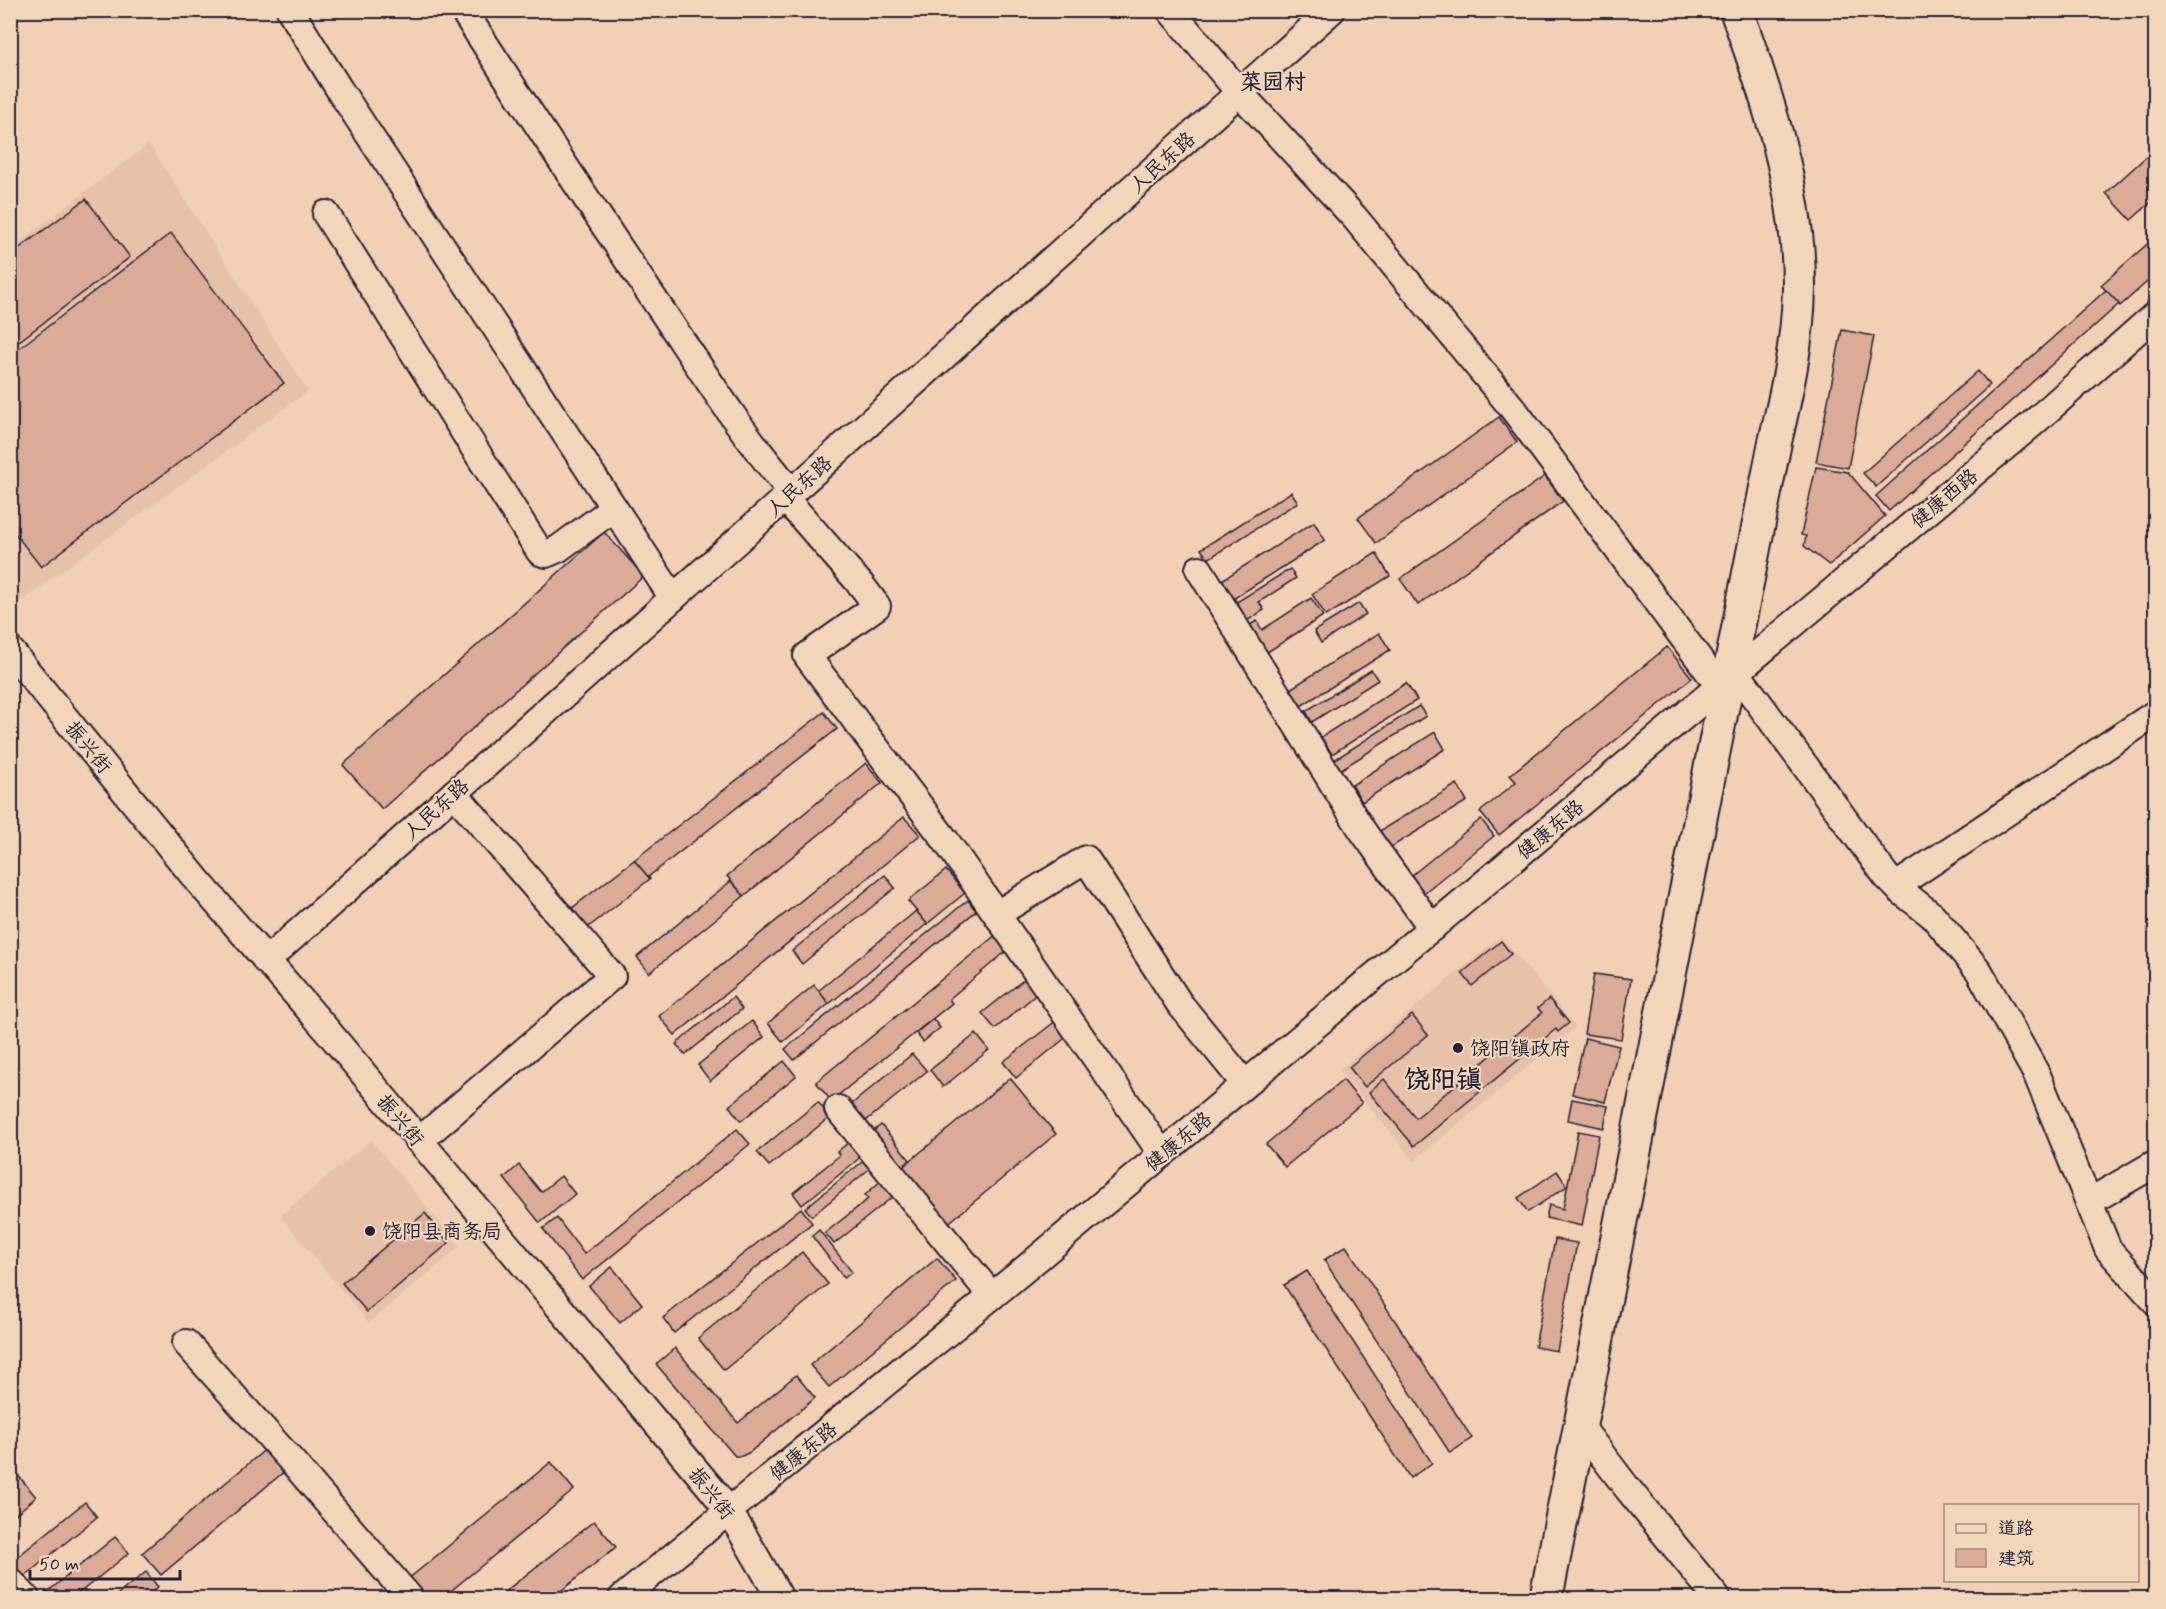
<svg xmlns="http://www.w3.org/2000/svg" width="2166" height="1609" font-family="Mynerve,'LXGW WenKai TC',sans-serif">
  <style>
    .built { fill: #e7c2a9 }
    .building { fill: #dcab97; stroke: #22223b; stroke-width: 1.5 }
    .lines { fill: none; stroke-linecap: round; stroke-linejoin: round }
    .minor-casing { stroke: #22223b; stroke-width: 30 }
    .major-casing { stroke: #22223b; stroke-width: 36 }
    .minor { stroke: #f2d6b9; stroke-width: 26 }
    .major { stroke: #f2d6b9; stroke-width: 32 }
    .poi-dot { fill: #22223b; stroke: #f2d6b9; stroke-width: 2 }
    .labels { text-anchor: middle; stroke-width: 4.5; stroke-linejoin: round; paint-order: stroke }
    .street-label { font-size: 20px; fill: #22223b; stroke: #f2d6b9 }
    .poi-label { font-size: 20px; fill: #22223b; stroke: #f2d6b9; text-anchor: start }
    .quarter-label { font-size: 22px; font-weight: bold; fill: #22223b; stroke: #f2d6b9 }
    .district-label { font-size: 26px; font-weight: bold; fill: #22223b; stroke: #f2d6b9 }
  </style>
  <rect width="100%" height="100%" fill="#f1d0b4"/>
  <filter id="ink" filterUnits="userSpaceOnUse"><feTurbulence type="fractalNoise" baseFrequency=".0167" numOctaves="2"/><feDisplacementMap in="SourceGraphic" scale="12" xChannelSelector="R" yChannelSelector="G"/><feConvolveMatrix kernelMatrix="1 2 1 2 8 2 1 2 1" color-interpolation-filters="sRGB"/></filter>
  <g filter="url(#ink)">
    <g class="built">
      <polygon points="149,144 308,391 12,608 11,606 11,248"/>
      <polygon points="1501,936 1576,1027 1414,1161 1339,1070"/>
      <polygon points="371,1140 460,1247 369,1323 280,1216"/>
    </g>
    <g class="building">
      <polygon points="2156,148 2156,198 2131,220 2106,193"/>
      <polygon points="86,199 130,257 10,348 10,255"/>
      <polygon points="171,233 284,383 41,567 10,527 10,355"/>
      <polygon points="2153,239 2156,242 2156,274 2120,306 2101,285"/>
      <polygon points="2106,290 2119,304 1889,511 1876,496"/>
      <polygon points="1842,330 1874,336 1848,468 1816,462"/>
      <polygon points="1978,371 1990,385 1876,487 1863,473"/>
      <polygon points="1499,417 1517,442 1376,543 1358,518"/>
      <polygon points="1816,467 1848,472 1885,516 1829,565 1804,546 1806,536 1801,535"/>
      <polygon points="1545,476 1563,501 1418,605 1400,579"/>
      <polygon points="1291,492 1298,502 1208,559 1201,549"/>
      <polygon points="1314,522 1325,540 1233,599 1222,580"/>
      <polygon points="604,532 644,576 382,809 343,765"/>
      <polygon points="1376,553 1390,576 1326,616 1312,594"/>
      <polygon points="1290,569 1296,578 1259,602 1264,610 1247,621 1235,603"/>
      <polygon points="1311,598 1323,616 1266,653 1248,626 1257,621 1262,630"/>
      <polygon points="1359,603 1366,614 1321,643 1314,631"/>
      <polygon points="1379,633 1390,650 1301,706 1290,689"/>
      <polygon points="1667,647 1692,678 1499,835 1480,812 1516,782 1510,775"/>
      <polygon points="1371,670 1378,680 1312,722 1306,711"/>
      <polygon points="1406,683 1417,700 1332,754 1321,737"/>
      <polygon points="1419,706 1426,716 1340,770 1334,760"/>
      <polygon points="824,712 837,729 648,877 634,860"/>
      <polygon points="1435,732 1445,749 1362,802 1352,785"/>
      <polygon points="866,763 882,783 744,896 727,876"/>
      <polygon points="1457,784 1467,801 1388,849 1378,832"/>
      <polygon points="904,817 920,835 675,1035 659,1016"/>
      <polygon points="1481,819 1494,836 1420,896 1407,879"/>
      <polygon points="634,860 650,879 586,929 571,909"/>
      <polygon points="946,870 965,893 927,924 908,901"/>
      <polygon points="885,875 895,888 802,964 792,951"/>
      <polygon points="731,881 744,896 649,973 637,957"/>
      <polygon points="968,900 976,911 794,1060 785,1049"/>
      <polygon points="916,911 927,924 829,1004 818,991"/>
      <polygon points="997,934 1009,949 949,999 952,1003 831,1101 816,1082"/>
      <polygon points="1501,941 1511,954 1472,986 1462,973"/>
      <polygon points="1594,974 1631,979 1621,1039 1584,1034"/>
      <polygon points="1027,977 1039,992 995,1029 982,1013"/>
      <polygon points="814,985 829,1004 783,1042 768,1023"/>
      <polygon points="733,997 742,1009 685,1055 676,1044"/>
      <polygon points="1549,999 1569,1023 1558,1032 1556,1029 1414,1146 1369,1092 1384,1079 1416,1118 1542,1013 1538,1008"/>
      <polygon points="1412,1015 1428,1035 1365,1087 1349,1067"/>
      <polygon points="933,1019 940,1028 923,1042 916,1033"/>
      <polygon points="1057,1020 1069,1035 1016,1078 1003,1062"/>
      <polygon points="752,1021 764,1037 710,1081 698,1065"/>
      <polygon points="976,1034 989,1050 943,1087 930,1070"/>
      <polygon points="1585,1038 1619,1046 1605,1102 1572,1094"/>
      <polygon points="912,1054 927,1071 861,1125 847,1108"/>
      <polygon points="784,1061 796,1076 741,1121 729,1106"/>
      <polygon points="1010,1078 1056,1134 946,1225 900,1169"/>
      <polygon points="1343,1080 1362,1103 1285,1167 1266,1144"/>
      <polygon points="1572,1099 1608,1106 1604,1128 1568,1120"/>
      <polygon points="818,1102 830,1117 769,1166 757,1152"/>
      <polygon points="881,1125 910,1160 900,1169 871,1133"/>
      <polygon points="737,1129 750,1144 582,1280 543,1229 557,1218 584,1254"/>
      <polygon points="1578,1131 1599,1135 1582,1226 1546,1218 1549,1205 1563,1209"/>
      <polygon points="850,1141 862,1156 802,1205 793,1193 840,1155 837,1152"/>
      <polygon points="867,1158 873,1166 812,1216 805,1208"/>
      <polygon points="519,1165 541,1192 561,1176 575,1194 540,1223 504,1178"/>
      <polygon points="1557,1171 1567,1186 1528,1212 1518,1198"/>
      <polygon points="883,1179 896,1194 834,1244 825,1233 868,1199 865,1195"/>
      <polygon points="801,1208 812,1223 674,1333 663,1318"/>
      <polygon points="425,1213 449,1243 367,1312 342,1283"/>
      <polygon points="819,1230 852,1272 844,1278 812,1236"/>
      <polygon points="1555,1239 1577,1243 1557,1351 1535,1347"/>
      <polygon points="1346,1246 1472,1438 1450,1453 1324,1260"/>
      <polygon points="802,1252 828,1284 724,1370 698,1338"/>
      <polygon points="937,1258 956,1281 829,1387 810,1365"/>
      <polygon points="612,1267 642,1304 620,1323 589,1286"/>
      <polygon points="1307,1271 1432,1463 1410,1478 1284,1285"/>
      <polygon points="675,1348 738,1423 796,1375 815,1398 750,1452 742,1456 735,1456 656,1364"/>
      <polygon points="267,1448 286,1470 161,1575 142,1553"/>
      <polygon points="551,1462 574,1490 442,1598 422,1598 407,1580"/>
      <polygon points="17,1474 36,1497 10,1519 10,1480"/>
      <polygon points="85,1502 97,1517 20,1580 10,1568 10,1563"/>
      <polygon points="594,1521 616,1547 552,1598 497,1598"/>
      <polygon points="115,1537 129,1553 73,1598 40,1598"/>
      <polygon points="146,1572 158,1587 144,1598 113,1598"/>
    </g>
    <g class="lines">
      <defs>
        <g id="minor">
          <polyline points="290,10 339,89 673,598"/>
          <path d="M463 10C529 112 596 214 664 314 705 375 744 437 792 492"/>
          <polyline points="1170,10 1240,93 1355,218 1514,410 1720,687"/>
          <polyline points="326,214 540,552 546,554 558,549 614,508"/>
          <polyline points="785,498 862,586 877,606 807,656 946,841 1162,1154"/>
          <polyline points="1199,569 1362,830 1432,928"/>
          <polyline points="10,650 197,880 326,1029 715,1493 738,1526 780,1598"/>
          <polyline points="1736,672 1887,877 1901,891 1933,916 1979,971 2037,1075 2108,1249 2156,1302"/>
          <polyline points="1896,886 2156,713"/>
          <polyline points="997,914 1086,859 1179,1003 1245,1084"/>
          <polyline points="266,961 1332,10"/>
          <polyline points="838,1109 992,1296"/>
          <polyline points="419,1141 612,976 454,793"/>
          <polyline points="2089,1202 2156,1163"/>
          <polyline points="186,1343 289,1458 410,1598"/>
          <polyline points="1580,1426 1628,1489 1717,1598"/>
          <polyline points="10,1581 26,1598"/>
          <polyline points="622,1598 1019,1274 1162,1154 2032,424 2156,314"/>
        </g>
        <path id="major" d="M1546 1598 1775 442C1787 391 1798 341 1799 289 1800 196 1768 97 1736 10"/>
      </defs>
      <use href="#minor" class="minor-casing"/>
      <use href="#major" class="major-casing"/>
      <use href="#minor" class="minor"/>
      <use href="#major" class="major"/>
    </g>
  </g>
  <g class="poi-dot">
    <circle cx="1458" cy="1048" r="6"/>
    <circle cx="370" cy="1231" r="6"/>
  </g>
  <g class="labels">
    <g class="street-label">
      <text transform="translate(1162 162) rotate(-42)" y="7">人民东路</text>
      <text transform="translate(799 486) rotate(-42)" y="7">人民东路</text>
      <text transform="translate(1944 498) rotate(-40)" y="7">健康西路</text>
      <text transform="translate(89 747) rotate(51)" y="7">振兴街</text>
      <text transform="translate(436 809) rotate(-42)" y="7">人民东路</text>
      <text transform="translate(1550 829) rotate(-40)" y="7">健康东路</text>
      <text transform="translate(401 1120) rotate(50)" y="7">振兴街</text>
      <text transform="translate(1178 1141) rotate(-40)" y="7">健康东路</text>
      <text transform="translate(803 1451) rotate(-39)" y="7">健康东路</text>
      <text transform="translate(712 1493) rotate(52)" y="7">振兴街</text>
    </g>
    <g class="poi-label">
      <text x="1470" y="1055">饶阳镇政府</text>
      <text x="382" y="1238">饶阳县商务局</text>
    </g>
    <g class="quarter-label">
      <text x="1273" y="89">菜园村</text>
    </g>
    <g class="district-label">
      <text x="1443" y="1088">饶阳镇</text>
    </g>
  </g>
  <rect width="2166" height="1609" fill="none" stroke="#f2d6b9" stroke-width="36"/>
  <rect x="18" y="18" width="2130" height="1573" fill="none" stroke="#22223b" stroke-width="2" filter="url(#ink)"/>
  <rect x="1944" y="1504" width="195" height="78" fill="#f2d6b9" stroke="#9f8e87" stroke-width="1.5"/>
  <rect x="1956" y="1524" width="30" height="9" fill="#f2d6b9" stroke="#9f8e87" stroke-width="1.5"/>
  <text x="1998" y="1534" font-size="18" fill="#22223b">道路</text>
  <rect x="1956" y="1549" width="30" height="18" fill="#dcab97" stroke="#9f8e87" stroke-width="1.5"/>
  <text x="1998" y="1564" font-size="18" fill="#22223b">建筑</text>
  <path d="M30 1570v9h150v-9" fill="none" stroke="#22223b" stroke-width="3"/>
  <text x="39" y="1570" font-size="18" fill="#22223b" stroke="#f2d6b9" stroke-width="4.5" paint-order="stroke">50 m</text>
</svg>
